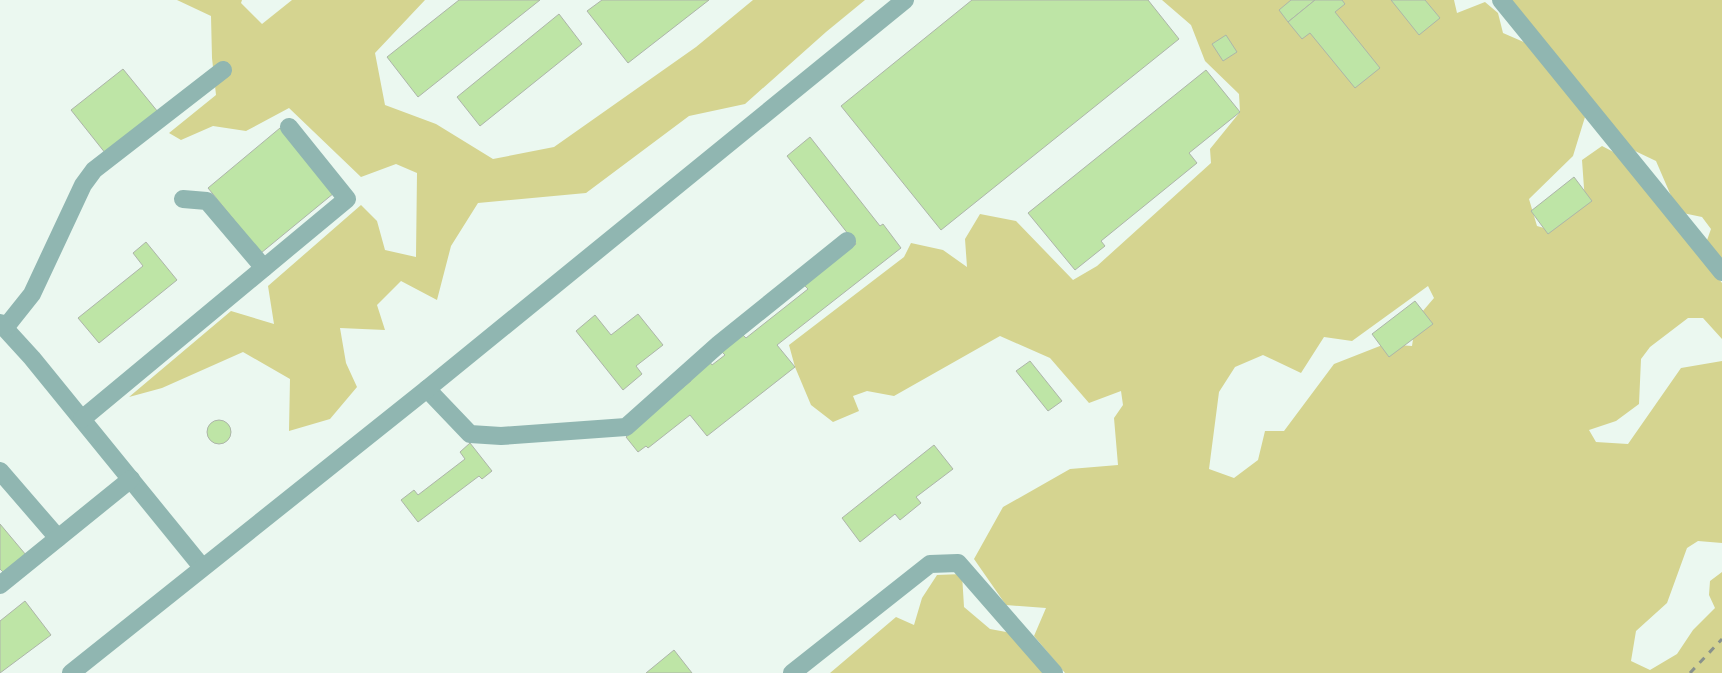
<svg xmlns="http://www.w3.org/2000/svg" width="1722" height="673" font-family="Lato,sans-serif">
  <style>
    .green { fill: #d5d490; fill-rule: evenodd }
    .building { fill: #bee5a6; stroke: #adb5a9 }
    .lines { fill: none; stroke-linecap: round; stroke-linejoin: round }
    .minor { stroke: #90b6b1; stroke-width: 18 }
    .rail { stroke: #89928c; stroke-width: 3; stroke-dasharray: 7 7; stroke-linecap: butt }
  </style>
  <rect width="100%" height="100%" fill="#ebf8f0"/>
  <g class="green">
    <polygon points="177,0 242,0 241,3 262,24 292,0 425,0 375,53 385,105 436,124 493,159 554,147 696,47 753,0 865,0 826,32 745,104 689,116 586,193 478,203 451,246 437,300 401,281 377,305 385,330 340,328 346,363 357,387 330,419 289,431 290,379 243,352 162,388 129,397 231,311 274,324 268,286 361,205 377,221 385,250 416,257 417,173 396,164 361,177 289,108 246,131 213,126 181,140 169,133 216,95 212,58 211,16"/>
    <path d="M1162 0H1454L1457 13 1485 2 1498 13 1503 33 1533 46 1585 117 1573 156 1529 199 1537 226 1551 230 1585 202 1582 160 1602 146 1629 160 1722 283V339L1703 318H1688L1650 347 1641 359 1639 404 1616 421 1589 430 1596 442 1628 444 1681 368 1722 361V543L1698 541 1687 548 1667 603 1636 631 1631 661 1650 670 1677 654 1693 630 1715 608 1709 595 1710 581 1722 572V673H1065L1034 636 1046 608 1006 605 974 559 1003 507 1070 469 1118 465 1114 418 1123 405 1121 391 1089 403 1050 358 1000 336 894 396 867 391 853 396 859 411 833 422 811 405 795 367 789 345 904 257 911 243 943 250 967 267 965 239 980 214 1016 221 1073 280 1097 266 1211 163 1210 149 1240 112 1239 94 1205 61 1191 25ZM1428 286 1434 298 1416 319 1412 346 1385 344 1334 364 1284 431H1265L1258 460 1234 478 1209 469 1219 392 1235 367 1263 355 1301 373 1324 337 1352 341Z"/>
    <polygon points="1505,0 1722,0 1722,264 1706,243 1711,229 1702,217 1678,212 1656,161 1612,140"/>
    <polygon points="962,574 964,607 990,629 1017,634 1047,673 830,673 896,617 914,625 922,598 937,575"/>
  </g>
  <g class="building">
    <polygon points="459,0 540,0 418,97 387,57"/>
    <polygon points="602,0 709,0 628,63 587,11"/>
    <polygon points="972,0 1148,0 1179,39 941,230 841,106"/>
    <polygon points="1291,0 1315,0 1288,22 1279,10"/>
    <polygon points="1315,0 1342,0 1345,4 1335,12 1380,68 1355,88 1310,33 1302,39 1288,22"/>
    <polygon points="1391,0 1425,0 1440,18 1419,35"/>
    <polygon points="559,14 582,44 480,126 457,97"/>
    <polygon points="1226,35 1237,52 1223,61 1212,44"/>
    <polygon points="123,69 158,112 106,154 71,110"/>
    <polygon points="1206,70 1240,112 1189,153 1197,163 1101,241 1105,246 1075,270 1028,213"/>
    <polygon points="280,128 334,193 261,253 208,188"/>
    <polygon points="810,137 880,226 883,224 901,248 777,345 795,367 707,436 690,415 648,448 646,446 638,452 626,437 634,431 632,428 691,381 688,377 709,361 712,365 725,355 721,351 742,334 746,338 808,289 804,285 856,244 787,156"/>
    <polygon points="1574,177 1592,201 1548,234 1531,211"/>
    <polygon points="146,242 177,280 99,343 78,318 143,266 133,253"/>
    <polygon points="1415,301 1433,324 1389,357 1372,334"/>
    <polygon points="638,314 663,345 636,366 642,374 623,390 576,331 595,315 611,335"/>
    <polygon points="1030,361 1062,401 1048,411 1016,371"/>
    <circle cx="219" cy="432" r="12"/>
    <polygon points="470,443 492,471 482,479 479,476 418,522 401,500 414,490 418,495 465,459 460,452"/>
    <polygon points="934,445 953,469 916,497 921,503 900,520 895,514 860,542 842,518"/>
    <polygon points="0,524 26,555 4,573 0,569"/>
    <polygon points="25,601 51,635 0,673 0,621"/>
    <polygon points="674,650 692,673 646,673"/>
  </g>
  <g class="lines">
    <g class="minor">
      <polyline points="1501,0 1722,272"/>
      <polyline points="183,199 207,201 264,268"/>
      <polyline points="0,323 32,358 202,567"/>
      <polyline points="5,328 32,294 83,185 94,170 223,70"/>
      <polyline points="427,389 470,434 501,436 626,427 719,344 847,241"/>
      <polyline points="82,419 347,199 289,127"/>
      <polyline points="0,471 58,538"/>
      <polyline points="0,585 131,479"/>
      <polyline points="71,673 427,389 905,0"/>
      <polyline points="792,673 930,564 958,563 1054,673"/>
    </g>
    <polyline class="rail" points="1690,673 1722,639"/>
  </g>
</svg>
